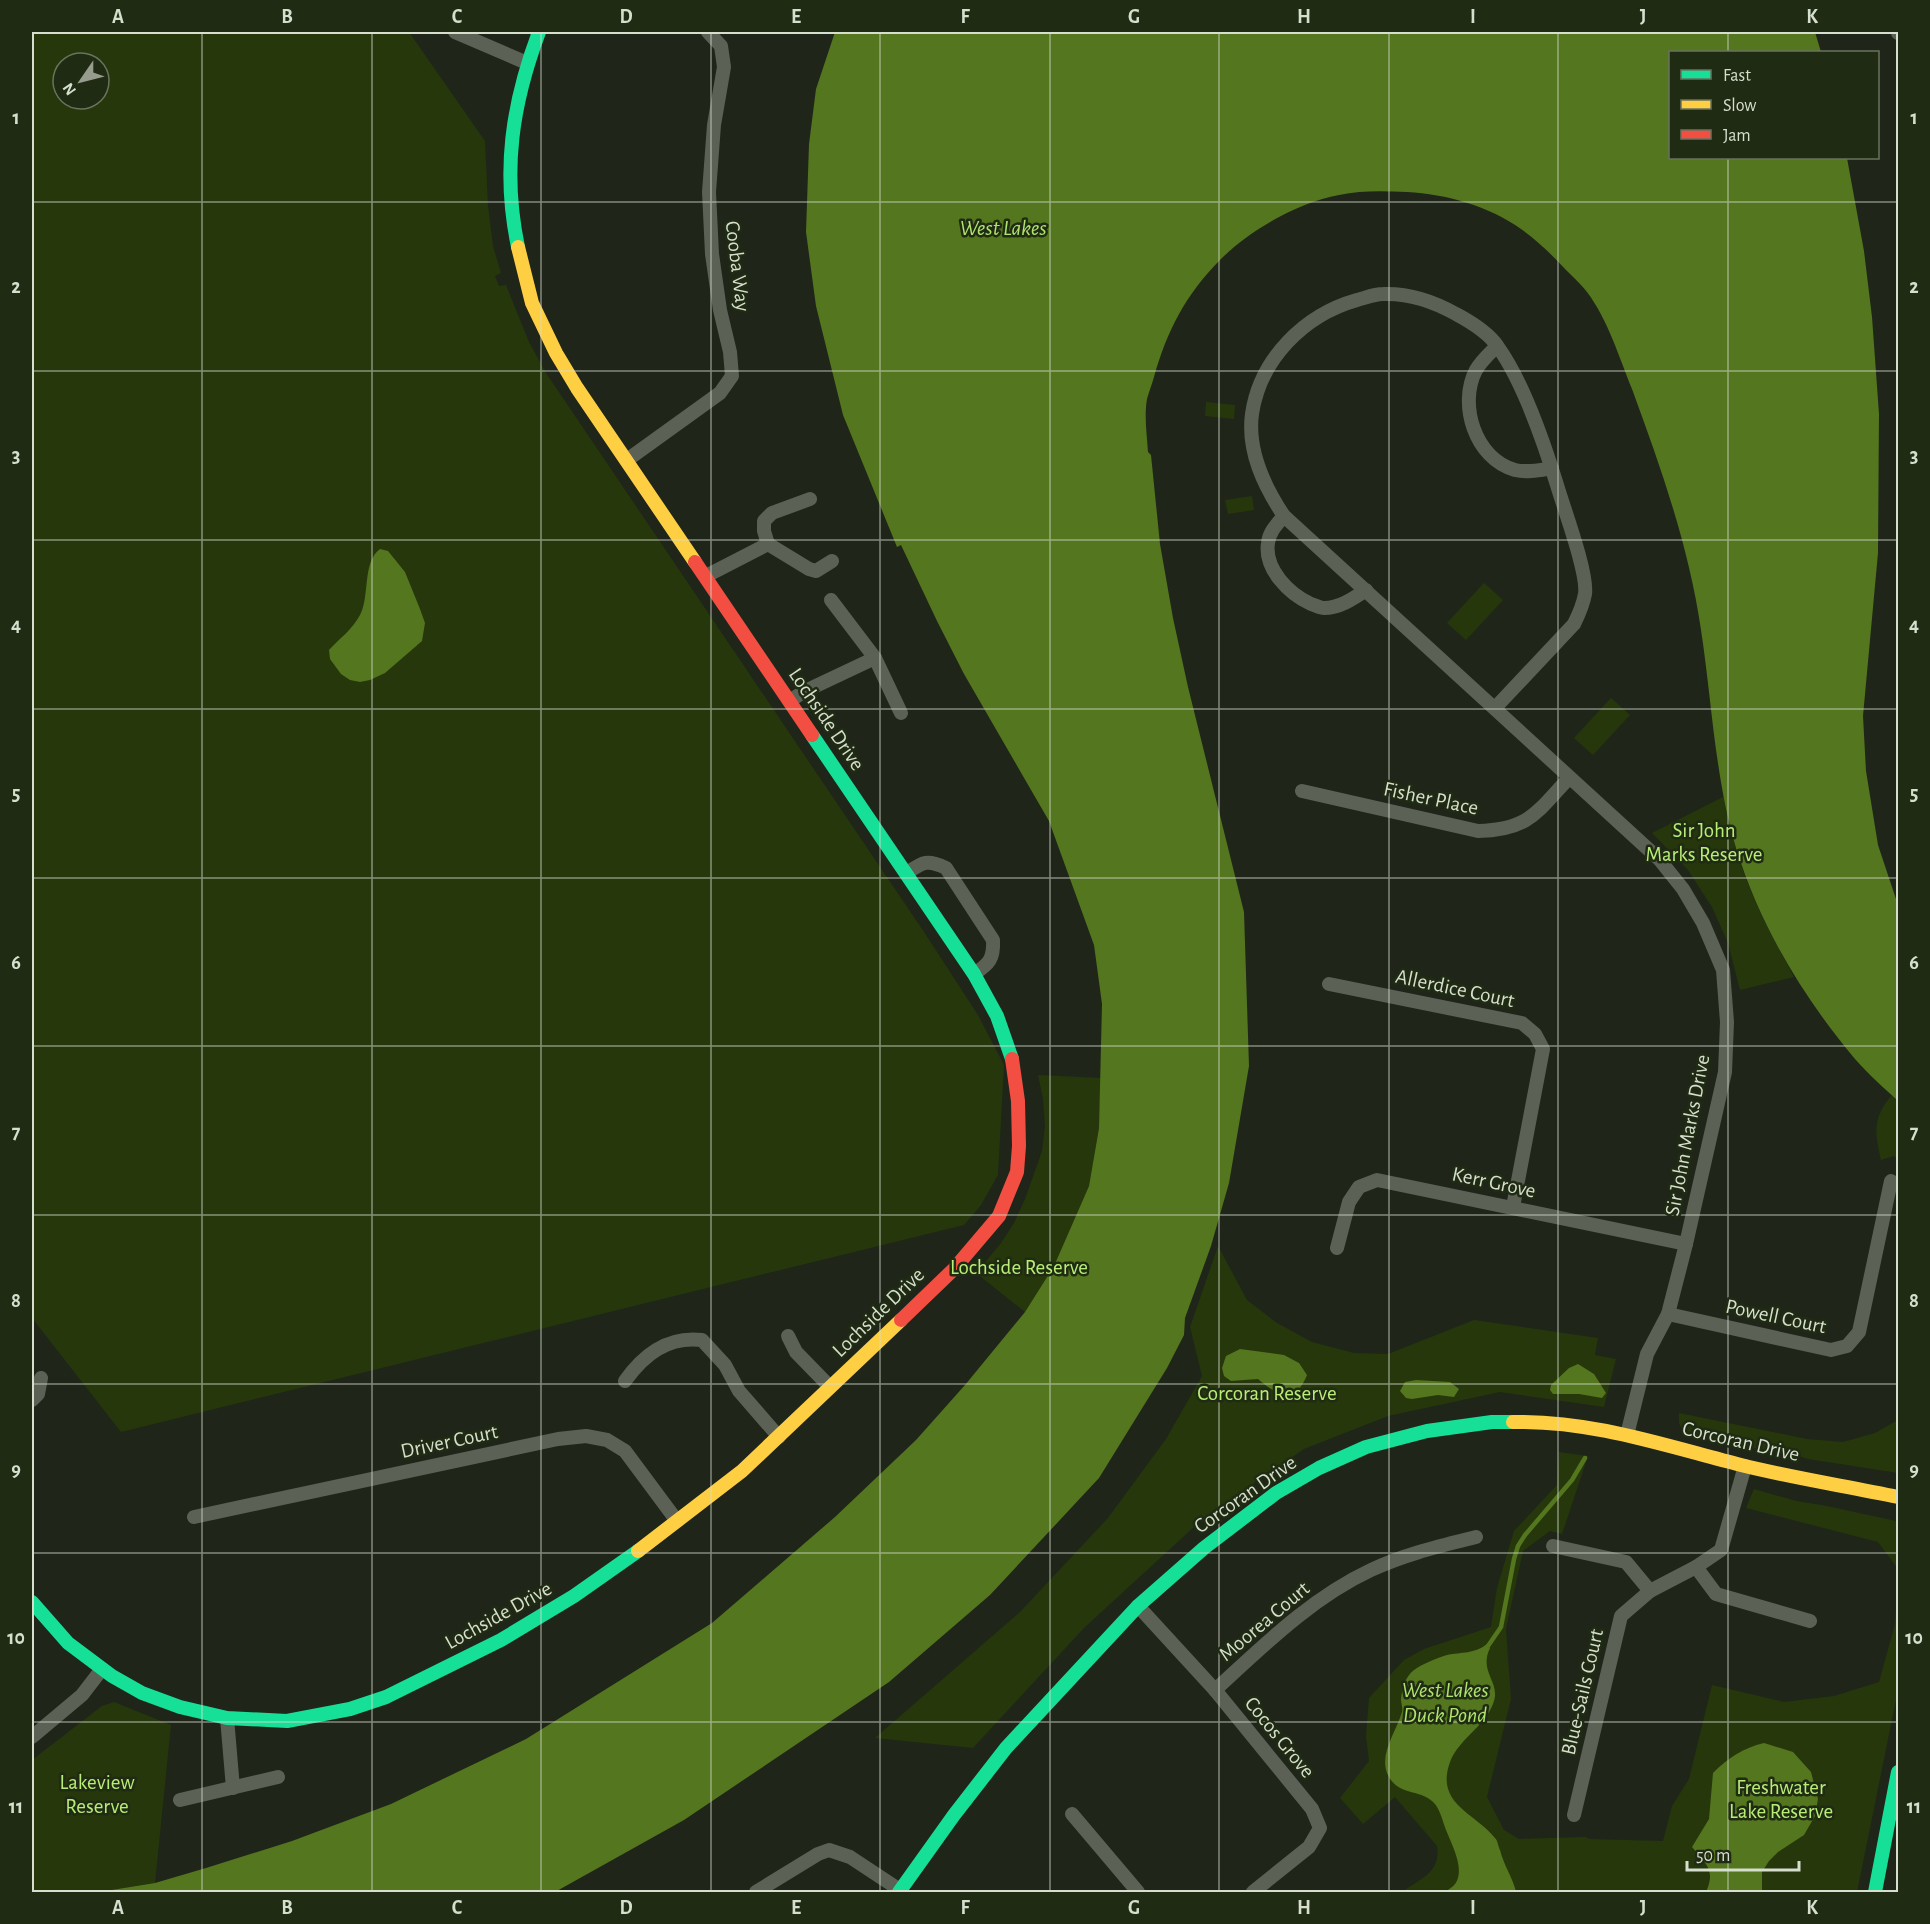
<svg xmlns="http://www.w3.org/2000/svg" width="1930" height="1924" font-family="'Alegreya Sans',sans-serif">
  <style>
    .green { fill: #26370c; fill-rule: evenodd }
    .water { fill: #53761e }
    .lines { fill: none; stroke-linecap: round; stroke-linejoin: round }
    .stream { stroke: #53761e; stroke-width: 4.5 }
    .street { stroke: #5b6155; stroke-width: 14 }
    .fast { stroke: #16e098; stroke-width: 14 }
    .slow { stroke: #ffcf43; stroke-width: 14 }
    .jam { stroke: #f24e42; stroke-width: 14 }
    .grid { fill: none; stroke: #d6dece; stroke-width: 1.5; stroke-opacity: 0.55 }
    .labels { text-anchor: middle; stroke-width: 5; stroke-linejoin: round; paint-order: stroke }
    .street-label { font-size: 21px; fill: #d6dece; stroke: #202b13 }
    .park-label { font-size: 21px; fill: #b8ed76; stroke: #202b13 }
    .water-label { font-size: 22px; font-style: italic; fill: #afe46d; stroke: #202b13 }
    .neatline { fill: none; stroke: #d6dece; stroke-width: 2 }
    .grid-label { font-size: 20px; text-anchor: middle; font-weight: bold; fill: #d6dece }
  </style>
  <rect width="100%" height="100%" fill="#1f2519"/>
  <g class="green">
    <path d="M32 32H409L485 141 488 205 493 246 501 273 495 276 499 286 506 285 529 342 546 373 924 932 978 1015 1004 1065 998 1175 981 1205 964 1225 121 1432 32 1318ZM63 63H99V99H63Z"/>
    <polygon points="1206,402 1235,405 1234,419 1205,416"/>
    <polygon points="1252,496 1254,510 1228,514 1225,500"/>
    <polygon points="1484,583 1503,600 1466,640 1447,623"/>
    <polygon points="1611,698 1630,715 1593,755 1574,738"/>
    <path d="M1725 796C1728 813 1731 830 1735 846 1748 892 1771 935 1794 977L1740 990 1728 943 1712 907 1688 870 1652 833Z"/>
    <polygon points="1038,1075 1101,1078 1099,1128 1089,1186 1054,1266 1025,1312 976,1273 1001,1243 1014,1223 1025,1199 1042,1151 1045,1126 1043,1099"/>
    <path d="M1892 1095 1898 1102V1160L1894 1156 1881 1160C1875 1132 1872 1118 1892 1095Z"/>
    <polygon points="1218,1246 1247,1300 1277,1323 1312,1342 1354,1353 1388,1354 1474,1320 1598,1338 1595,1355 1616,1359 1604,1407 1500,1392 1388,1416 1304,1449 1206,1516 1084,1628 973,1748 875,1738 1020,1612 1108,1518 1166,1439 1202,1376 1190,1327"/>
    <polygon points="1679,1413 1807,1439 1843,1442 1875,1433 1898,1420 1898,1473 1808,1459 1781,1450 1757,1449 1682,1430 1679,1423"/>
    <path d="M1559 1452 1588 1456 1562 1534 1550 1531 1523 1551 1506 1629 1511 1699 1487 1797 1504 1830 1519 1839 1585 1837 1590 1839 1663 1841 1672 1806 1689 1779 1712 1685 1784 1702 1834 1696 1879 1682 1895 1624 1898 1581V1690L1857 1892H1402C1420 1879 1441 1873 1437 1846L1395 1797 1363 1824 1340 1798 1369 1761 1366 1736 1369 1698 1404 1660 1424 1649 1491 1627 1497 1588 1514 1531 1557 1485Z"/>
    <polygon points="1754,1489 1796,1501 1822,1505 1896,1521 1898,1522 1898,1569 1878,1542 1746,1508"/>
    <polygon points="114,1702 171,1725 155,1883 99,1892 32,1892 32,1760 102,1706"/>
  </g>
  <g class="water">
    <path d="M835 32H1815L1821 52H1670V158H1847L1864 251 1872 317 1879 414 1878 553 1863 716 1866 771 1878 845 1898 905V1101C1884 1088 1868 1074 1855 1059 1803 997 1760 926 1736 848 1715 778 1712 702 1701 630 1689 547 1661 468 1632 389 1619 357 1608 320 1587 292 1581 284 1573 277 1566 270 1553 256 1538 241 1521 229 1489 206 1446 194 1407 192 1384 191 1362 190 1339 195 1299 202 1248 231 1220 260 1186 294 1167 331 1154 377 1152 384 1149 392 1147 399 1144 416 1147 435 1148 452L1151 455 1160 544 1173 618 1188 687 1244 912 1249 1066 1229 1183 1211 1246 1185 1318 1184 1335 1167 1368 1099 1478 990 1595 889 1682 684 1820 555 1892H99L155 1883 206 1868 292 1841 391 1804 526 1739 712 1623 835 1517 916 1440 965 1385 1025 1312 1054 1266 1089 1186 1099 1128 1102 1004 1094 945 1049 821 964 674 937 621 901 545 897 547 843 415 816 306 806 232 809 144 816 89Z"/>
    <path d="M380 549 388 551 405 572 420 609 425 623 422 641 385 673 370 680 360 682 350 680 341 674 330 659 329 650C340 638 352 630 360 615 370 597 362 562 380 549Z"/>
    <path d="M1240 1349 1284 1355 1299 1363 1307 1375C1296 1404 1277 1396 1258 1379L1231 1381 1224 1376 1222 1368 1226 1356Z"/>
    <polygon points="1578,1364 1594,1374 1606,1393 1602,1398 1579,1394 1553,1394 1550,1390 1551,1385 1569,1368"/>
    <polygon points="1416,1380 1450,1382 1459,1389 1454,1397 1438,1395 1412,1399 1406,1398 1400,1391 1405,1382"/>
    <path d="M1487 1644 1490 1648C1478 1673 1502 1682 1493 1704 1484 1727 1459 1739 1450 1762 1435 1804 1474 1812 1495 1838 1498 1841 1498 1846 1500 1850 1504 1866 1513 1878 1516 1892H1443C1472 1882 1454 1850 1446 1830 1443 1822 1440 1810 1435 1804 1423 1789 1399 1796 1389 1777 1377 1756 1396 1733 1402 1712 1403 1707 1401 1704 1401 1699 1402 1689 1405 1677 1414 1670 1422 1664 1437 1658 1447 1655 1461 1652 1475 1654 1487 1644Z"/>
    <path d="M1764 1743 1793 1752 1811 1772 1818 1799 1815 1816 1804 1835 1778 1852 1769 1861 1762 1872V1892H1706C1716 1870 1706 1864 1692 1847L1709 1819 1713 1773C1728 1758 1743 1748 1764 1743Z"/>
  </g>
  <g class="lines">
    <polyline class="stream" points="1488,1646 1501,1627 1514,1559 1518,1546 1525,1535 1572,1480 1585,1458"/>
    <g class="street">
      <polyline points="455,32 527,63"/>
      <polyline points="1898,32 1898,33"/>
      <path d="M1497 346C1490 353 1481 361 1476 370 1458 404 1475 459 1515 470 1527 473 1540 470 1552 468"/>
      <polyline points="627,460 720,393 732,376 730,352 720,310 712,254 709,192 714,125 724,67 721,46 708,32"/>
      <polyline points="810,499 772,513 764,521 764,531 768,544 809,569 816,571 832,561"/>
      <path d="M1284 516C1277 524 1269 532 1268 543 1264 569 1289 594 1311 604 1315 605 1320 608 1324 608 1340 608 1354 598 1366 590"/>
      <polyline points="706,576 768,544"/>
      <polyline points="831,600 875,658 901,713"/>
      <polyline points="790,701 803,692 875,658"/>
      <path d="M1495 708 1574 624C1579 614 1583 605 1585 594 1588 573 1564 509 1557 485 1544 443 1524 383 1498 347 1489 333 1471 322 1456 314 1433 301 1410 293 1383 294 1374 294 1365 298 1357 300 1304 315 1260 359 1252 414 1247 451 1264 486 1284 516L1659 859 1683 889 1703 923 1723 970 1727 1022 1725 1072 1686 1244 1668 1314 1647 1354 1627 1435"/>
      <path d="M1302 791 1478 831C1529 830 1537 812 1569 778"/>
      <path d="M907 873C923 862 927 859 946 868L993 940C994 959 989 964 974 974"/>
      <polyline points="1329,984 1522,1023 1535,1034 1543,1049 1513,1207"/>
      <polyline points="1337,1248 1349,1202 1359,1187 1377,1180 1686,1244"/>
      <polyline points="1668,1314 1831,1350 1847,1346 1859,1332 1891,1181"/>
      <polyline points="788,1336 796,1352 830,1387"/>
      <path d="M625 1381C644 1354 668 1336 702 1340L725 1365 739 1391 779 1437"/>
      <polyline points="32,1400 38,1394 41,1378"/>
      <polyline points="194,1517 558,1439 586,1436 607,1440 625,1451 677,1521"/>
      <polyline points="1553,1546 1626,1562 1650,1591"/>
      <polyline points="1696,1567 1716,1594 1810,1621"/>
      <polyline points="1138,1606 1215,1690 1312,1809 1320,1828 1309,1847 1253,1892"/>
      <path d="M1215 1690C1263 1646 1311 1598 1371 1570 1405 1554 1440 1546 1476 1537"/>
      <polyline points="227,1718 233,1788"/>
      <polyline points="32,1737 82,1695 102,1669"/>
      <polyline points="180,1800 278,1777"/>
      <polyline points="1072,1814 1138,1892"/>
      <polyline points="1574,1815 1621,1616 1650,1591 1696,1567 1721,1550 1745,1466"/>
      <polyline points="756,1892 818,1854 829,1850 850,1857 900,1890"/>
    </g>
    <g class="fast">
      <path d="M518 247C502 171 512 104 539 32"/>
      <polyline points="812,735 974,974 997,1016 1012,1059"/>
      <polyline points="32,1602 68,1643 112,1676 142,1693 180,1707 227,1718 287,1721 350,1709 386,1697 501,1640 574,1596 638,1551"/>
      <polyline points="899,1892 954,1815 1006,1748 1138,1606 1204,1548 1276,1493 1319,1468 1366,1447 1427,1431 1492,1422 1513,1422"/>
      <polyline points="1875,1892 1898,1772"/>
    </g>
    <g class="slow">
      <polyline points="518,247 532,303 556,353 577,388 695,562"/>
      <path d="M1513 1422C1591 1420 1666 1446 1741 1465 1793 1478 1846 1486 1898 1497"/>
      <polyline points="638,1551 742,1471 901,1320"/>
    </g>
    <g class="jam">
      <polyline points="695,562 812,735"/>
      <polyline points="901,1320 954,1269 999,1216 1017,1172 1019,1146 1018,1101 1012,1059"/>
    </g>
  </g>
  <path class="grid" d="M202 32V1892M372 32V1892M541 32V1892M711 32V1892M880 32V1892M1050 32V1892M1219 32V1892M1389 32V1892M1558 32V1892M1728 32V52M1728 158V1892M32 202H1898M32 371H1898M32 540H1898M32 709H1898M32 878H1898M32 1046H1898M32 1215H1898M32 1384H1898M32 1553H1898M32 1722H1898"/>
  <g class="labels">
    <g class="street-label">
      <text transform="translate(738 266) rotate(83)" y="7">Cooba Way</text>
      <text transform="translate(827 719) rotate(56)" y="7">Lochside Drive</text>
      <text transform="translate(1431 798) rotate(12)" y="7">Fisher Place</text>
      <text transform="translate(1455 988) rotate(12)" y="7">Allerdice Court</text>
      <text transform="translate(1687 1135) rotate(-79)" y="7">Sir John Marks Drive</text>
      <text transform="translate(1494 1182) rotate(12)" y="7">Kerr Grove</text>
      <text transform="translate(878 1312) rotate(-44)" y="7">Lochside Drive</text>
      <text transform="translate(1776 1316) rotate(12)" y="7">Powell Court</text>
      <text transform="translate(449 1441) rotate(-12)" y="7">Driver Court</text>
      <text transform="translate(1741 1441) rotate(13)" y="7">Corcoran Drive</text>
      <text transform="translate(1245 1494) rotate(-35)" y="7">Corcoran Drive</text>
      <text transform="translate(498 1615) rotate(-29)" y="7">Lochside Drive</text>
      <text transform="translate(1264 1621) rotate(-40)" y="7">Moorea Court</text>
      <text transform="translate(1582 1692) rotate(-77)" y="7">Blue-Sails Court</text>
      <text transform="translate(1280 1737) rotate(51)" y="7">Cocos Grove</text>
    </g>
    <g class="park-label">
      <text x="1704" y="837">Sir John<tspan x="1704" dy="24">Marks Reserve</tspan></text>
      <text x="1019" y="1274">Lochside Reserve</text>
      <text x="1267" y="1400">Corcoran Reserve</text>
      <text x="97" y="1789">Lakeview<tspan x="97" dy="24">Reserve</tspan></text>
      <text x="1781" y="1794">Freshwater<tspan x="1781" dy="24">Lake Reserve</tspan></text>
    </g>
    <g class="water-label">
      <text x="1003" y="235">West Lakes</text>
      <text x="1445" y="1697">West Lakes<tspan x="1445" dy="25">Duck Pond</tspan></text>
    </g>
  </g>
  <rect width="1930" height="1924" fill="none" stroke="#202b13" stroke-width="66"/>
  <rect x="1669" y="51" width="210" height="108" fill="#202b13" stroke="#69735e" stroke-width="1.5"/>
  <rect x="1681" y="70" width="30" height="9" fill="#16e098" stroke="#69735e" stroke-width="1.5"/>
  <text x="1723" y="81" font-size="18" fill="#d6dece">Fast</text>
  <rect x="1681" y="100" width="30" height="9" fill="#ffcf43" stroke="#69735e" stroke-width="1.5"/>
  <text x="1723" y="111" font-size="18" fill="#d6dece">Slow</text>
  <rect x="1681" y="130" width="30" height="9" fill="#f24e42" stroke="#69735e" stroke-width="1.5"/>
  <text x="1723" y="141" font-size="18" fill="#d6dece">Jam</text>
  <g transform="translate(81 81) rotate(235)"><circle r="28" fill="#202b13" stroke="#69735e" stroke-width="1.5"/>
  <path d="M0-4.5L10 22L0 15L-10 22Z" fill="#969d8f"/>
  <text y="-9" font-size="16" font-weight="bold" text-anchor="middle" fill="#d6dece">N</text>
  </g>
  <path d="M1687 1861v9h112v-9" fill="none" stroke="#d6dece" stroke-width="3"/>
  <text x="1696" y="1861" font-size="18" fill="#d6dece" stroke="#202b13" stroke-width="4.5" paint-order="stroke">50 m</text>
  <rect x="33" y="33" width="1864" height="1858" class="neatline"/>
  <g class="grid-label">
    <text x="118" y="23">A</text>
    <text x="287" y="23">B</text>
    <text x="457" y="23">C</text>
    <text x="626" y="23">D</text>
    <text x="796" y="23">E</text>
    <text x="965" y="23">F</text>
    <text x="1134" y="23">G</text>
    <text x="1304" y="23">H</text>
    <text x="1473" y="23">I</text>
    <text x="1643" y="23">J</text>
    <text x="1812" y="23">K</text>
    <text x="16" y="124">1</text>
    <text x="1914" y="124">1</text>
    <text x="16" y="293">2</text>
    <text x="1914" y="293">2</text>
    <text x="16" y="462">3</text>
    <text x="1914" y="462">3</text>
    <text x="16" y="631">4</text>
    <text x="1914" y="631">4</text>
    <text x="16" y="800">5</text>
    <text x="1914" y="800">5</text>
    <text x="16" y="969">6</text>
    <text x="1914" y="969">6</text>
    <text x="16" y="1138">7</text>
    <text x="1914" y="1138">7</text>
    <text x="16" y="1307">8</text>
    <text x="1914" y="1307">8</text>
    <text x="16" y="1476">9</text>
    <text x="1914" y="1476">9</text>
    <text x="16" y="1644">10</text>
    <text x="1914" y="1644">10</text>
    <text x="16" y="1813">11</text>
    <text x="1914" y="1813">11</text>
    <text x="118" y="1914">A</text>
    <text x="287" y="1914">B</text>
    <text x="457" y="1914">C</text>
    <text x="626" y="1914">D</text>
    <text x="796" y="1914">E</text>
    <text x="965" y="1914">F</text>
    <text x="1134" y="1914">G</text>
    <text x="1304" y="1914">H</text>
    <text x="1473" y="1914">I</text>
    <text x="1643" y="1914">J</text>
    <text x="1812" y="1914">K</text>
  </g>
</svg>
